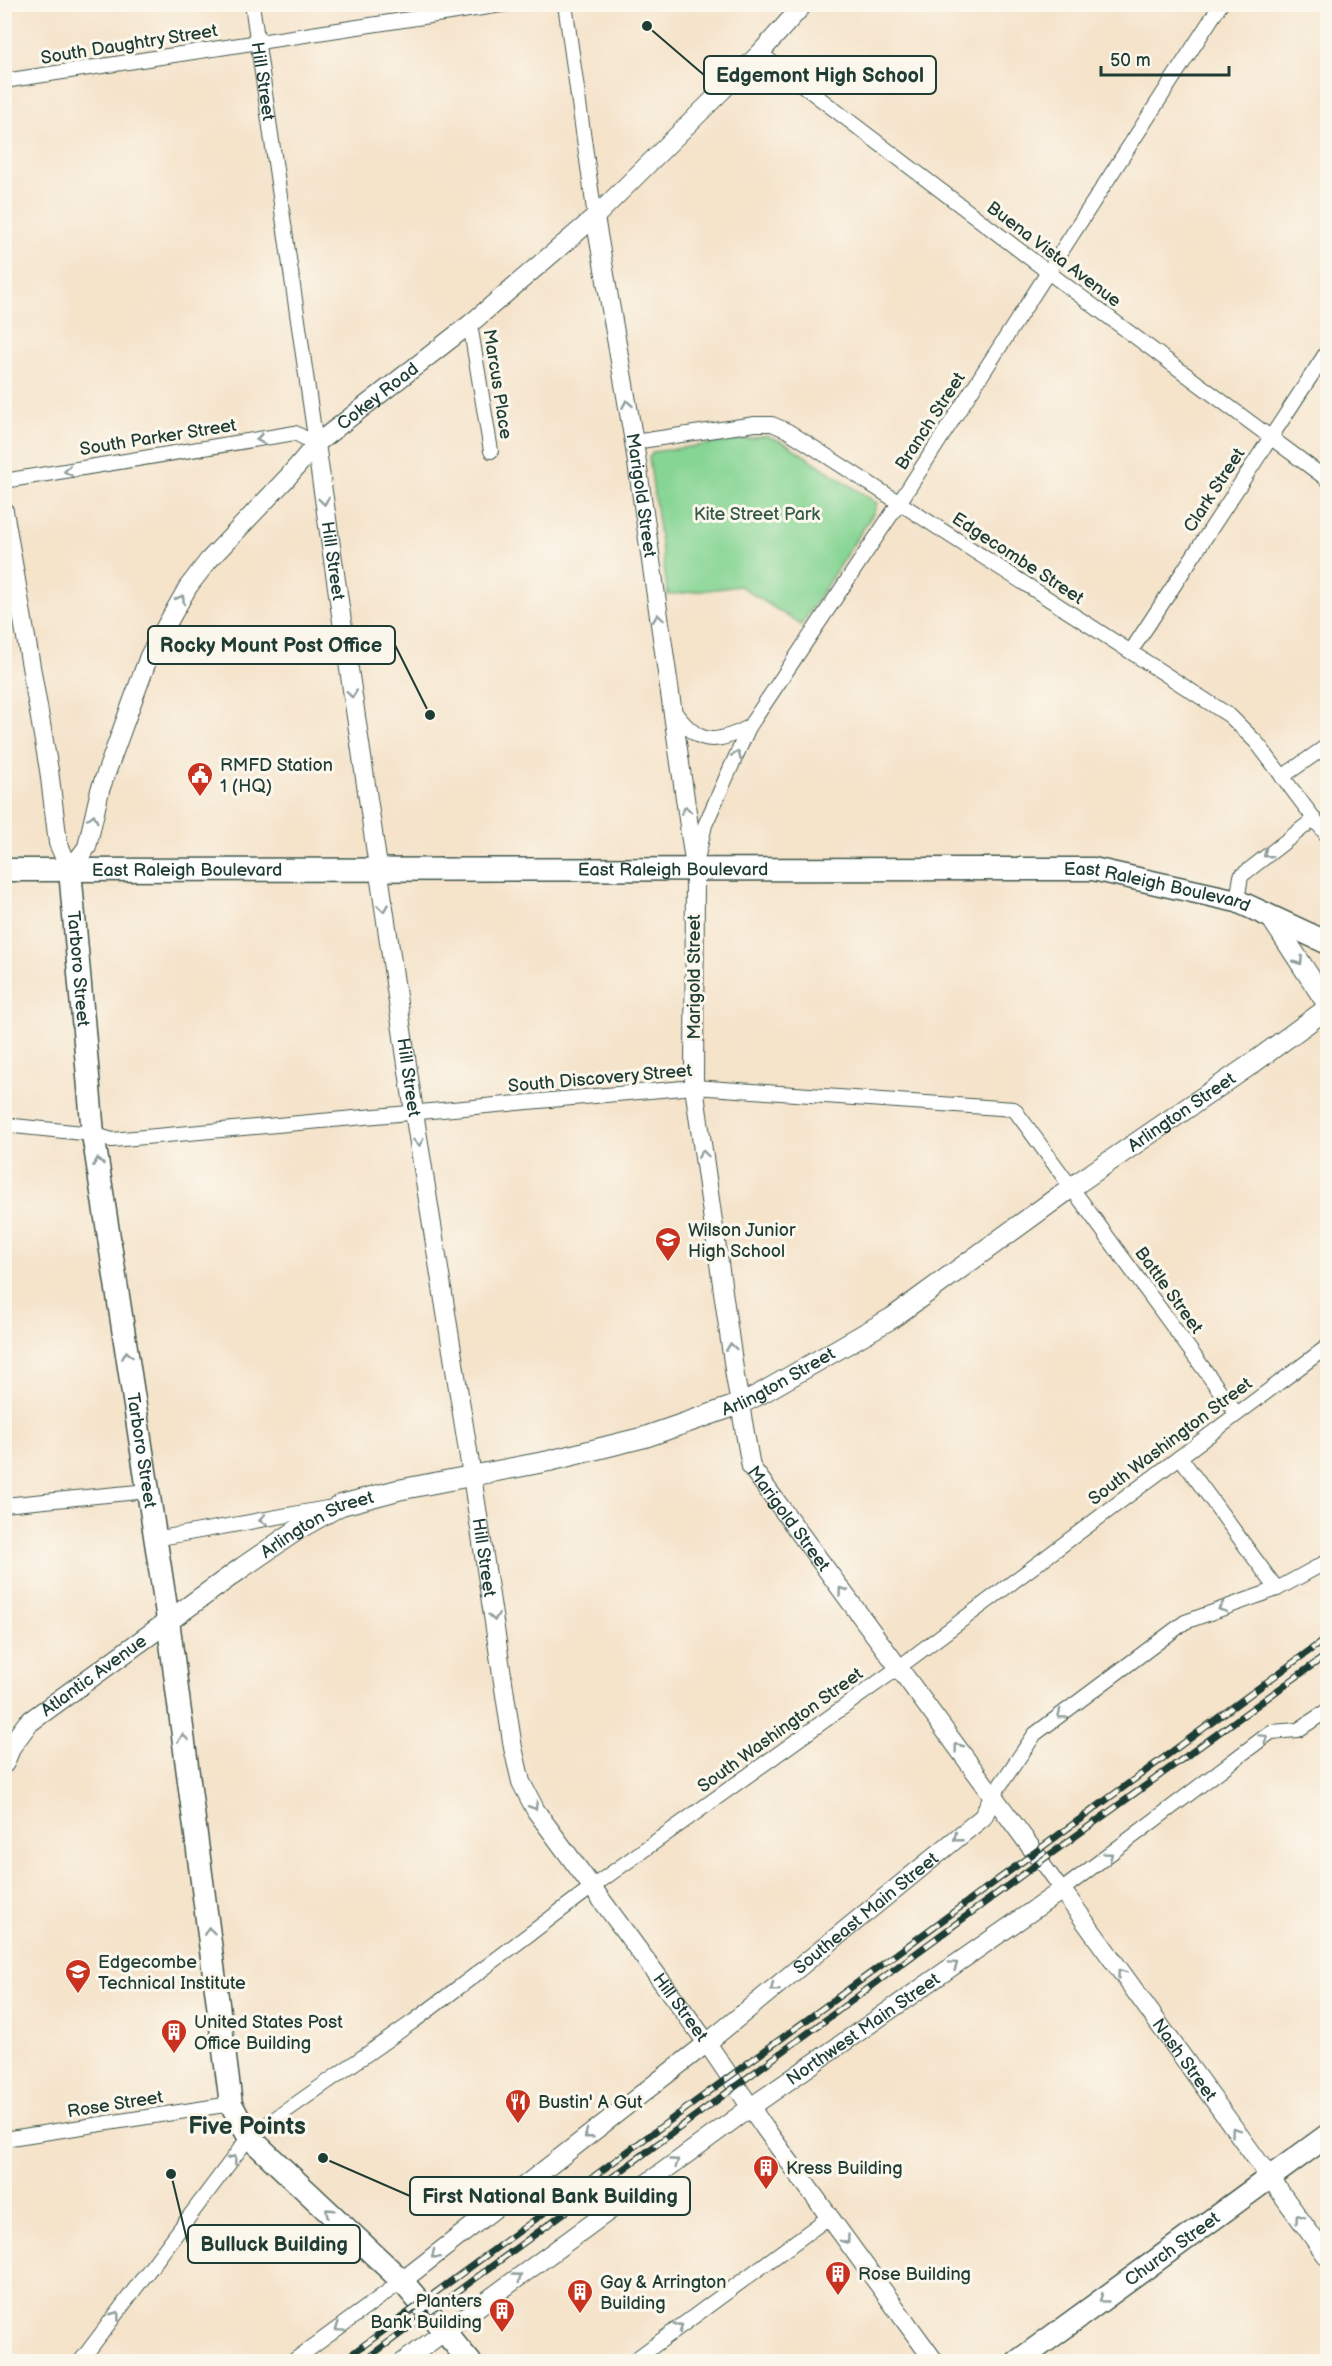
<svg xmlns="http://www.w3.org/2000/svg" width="1332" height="2366" font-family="'Balsamiq Sans',sans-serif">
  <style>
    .green { fill: #87d594; stroke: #538964; stroke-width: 1.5 }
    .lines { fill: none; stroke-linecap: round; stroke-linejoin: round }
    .minor-casing { stroke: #3f564a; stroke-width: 16 }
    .tertiary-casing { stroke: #3f564a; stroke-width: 20 }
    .secondary-casing { stroke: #3f564a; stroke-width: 22 }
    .primary-casing { stroke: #3f564a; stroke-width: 25 }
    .minor { stroke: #fff; stroke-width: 14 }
    .tertiary { stroke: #fff; stroke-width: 18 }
    .secondary { stroke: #fff; stroke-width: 20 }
    .primary { stroke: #fff; stroke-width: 22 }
    .rail-casing { stroke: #1f3d34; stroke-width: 7 }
    .rail { stroke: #fbf7ec; stroke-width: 4.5; stroke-dasharray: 14; stroke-linecap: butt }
    .oneway { stroke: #8f9e9a }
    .labels { text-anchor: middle; stroke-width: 6; stroke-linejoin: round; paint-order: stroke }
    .street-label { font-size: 18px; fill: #1f3d34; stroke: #fbf7ec }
    .park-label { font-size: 18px; fill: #345b47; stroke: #fbf7ec }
    .poi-label { font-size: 18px; fill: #1f3d34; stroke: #fbf7ec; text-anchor: start }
    .district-label { font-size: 24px; font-weight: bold; fill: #1f3d34; stroke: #fbf7ec }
    .leader { fill: none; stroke: #1f3d34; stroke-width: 2 }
    .callout-dot { fill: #1f3d34; stroke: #fbf7ec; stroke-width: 2 }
    .callout { fill: #fbf7ec; stroke: #1f3d34; stroke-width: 2 }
    .callout-label { font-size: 20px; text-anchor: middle; font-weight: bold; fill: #1f3d34 }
  </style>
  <rect width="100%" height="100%" fill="#fbf7ec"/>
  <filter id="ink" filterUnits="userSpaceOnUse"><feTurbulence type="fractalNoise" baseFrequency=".0167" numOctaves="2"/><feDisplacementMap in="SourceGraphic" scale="12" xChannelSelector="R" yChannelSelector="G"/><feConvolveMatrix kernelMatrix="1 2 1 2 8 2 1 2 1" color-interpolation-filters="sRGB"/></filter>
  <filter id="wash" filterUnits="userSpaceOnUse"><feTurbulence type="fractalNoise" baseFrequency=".008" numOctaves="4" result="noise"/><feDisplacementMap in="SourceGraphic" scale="24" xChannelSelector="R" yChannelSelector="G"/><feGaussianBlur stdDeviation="1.35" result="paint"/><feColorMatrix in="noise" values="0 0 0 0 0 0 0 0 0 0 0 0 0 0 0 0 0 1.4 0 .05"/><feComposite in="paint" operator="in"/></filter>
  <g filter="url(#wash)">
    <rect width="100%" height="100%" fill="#f5e3ca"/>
    <polygon class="green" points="767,436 785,443 877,503 874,512 801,625 740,586 668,595 649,458 653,452"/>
  </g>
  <g filter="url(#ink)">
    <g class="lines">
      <defs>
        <g id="minor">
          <path id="s1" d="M252 4 316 444"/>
          <polyline points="565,4 595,217"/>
          <polyline points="760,53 1048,272 1328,480"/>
          <polyline points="4,81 508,4"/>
          <polyline points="470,324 491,451"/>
          <polyline points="634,442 755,424 772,424 788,431 1230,716 1257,743 1328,837"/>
          <polyline points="4,481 295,433 316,444"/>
          <polyline points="1131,651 1328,350"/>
          <path d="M673 710C698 744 712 746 749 727"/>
          <polyline points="1282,777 1328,745"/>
          <polyline points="697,860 705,825 749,727 899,503 1221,4"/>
          <polyline points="1237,901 1241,876 1314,819"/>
          <polyline points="4,1125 93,1134 112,1140 694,1087 1014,1109 1236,1413"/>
          <polyline points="1180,1457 1277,1589"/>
          <polyline points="4,1505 148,1491"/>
          <polyline points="155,1539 327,1508"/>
          <polyline points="994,1794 1035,1734 1185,1622 1277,1589 1328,1561"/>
          <polyline points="1041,1861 1062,1890 1271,1732 1298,1730 1328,1710"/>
          <polyline points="4,2139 231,2104"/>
          <polyline points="80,2362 249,2137 414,2021 592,1887 898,1668 1328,1346"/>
          <polyline points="292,2362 402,2281"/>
          <polyline points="632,2362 829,2217"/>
        </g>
        <g id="tertiary">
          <path id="s2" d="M595 217 634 442 695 868 694 1087 735 1376 751 1467 1041 1861"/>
          <path id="s3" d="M316 444 414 1112 472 1476 513 1748 521 1782 536 1811 707 2043 764 2127 935 2362"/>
          <path id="s4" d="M4 511 49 770 58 843 70 870 87 847 100 790 149 656 188 587 208 561 287 478 316 444 470 324 595 217 760 53 804 4"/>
          <path id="s5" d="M402 2281 707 2043 983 1817 994 1794"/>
          <path id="s6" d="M403 2362 751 2107 1062 1890 1328 2258"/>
        </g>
        <g id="secondary">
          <polyline points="1270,916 1328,1005"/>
          <path id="s7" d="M4 1763 11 1746 28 1723 243 1567 300 1528 341 1505 398 1490 549 1461 645 1437 740 1404 760 1394 892 1318 1072 1187 1253 1063 1328 1008"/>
        </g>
        <g id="primary">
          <path id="s8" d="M4 870 1093 869 1237 901 1328 943"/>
          <path id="s9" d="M70 870 93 1134 168 1620 231 2104 249 2137 402 2281 470 2362"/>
          <path id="s10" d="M1017 2362 1328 2135"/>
        </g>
      </defs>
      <use href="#minor" class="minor-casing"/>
      <use href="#tertiary" class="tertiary-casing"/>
      <use href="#secondary" class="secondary-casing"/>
      <use href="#primary" class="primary-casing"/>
      <use href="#minor" class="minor"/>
      <use href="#tertiary" class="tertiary"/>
      <use href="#secondary" class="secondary"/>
      <use href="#primary" class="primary"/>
      <defs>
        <g id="rail">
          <polyline points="341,2362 1328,1637"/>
          <polyline points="362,2362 1041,1861 1328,1654"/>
        </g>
      </defs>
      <use href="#rail" class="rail-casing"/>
      <use href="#rail" class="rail"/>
    </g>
    <defs><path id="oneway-chevron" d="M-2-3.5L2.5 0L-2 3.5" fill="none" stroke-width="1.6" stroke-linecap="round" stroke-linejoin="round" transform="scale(1.5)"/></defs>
    <g class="oneway">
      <use href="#oneway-chevron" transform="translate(627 404) rotate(-100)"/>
      <use href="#oneway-chevron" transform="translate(260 439) rotate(171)"/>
      <use href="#oneway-chevron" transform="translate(68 471) rotate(171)"/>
      <use href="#oneway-chevron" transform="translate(324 501) rotate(82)"/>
      <use href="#oneway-chevron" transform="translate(181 599) rotate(-61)"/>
      <use href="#oneway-chevron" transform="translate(658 618) rotate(-98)"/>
      <use href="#oneway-chevron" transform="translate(352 694) rotate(82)"/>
      <use href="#oneway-chevron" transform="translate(737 755) rotate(-66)"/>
      <use href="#oneway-chevron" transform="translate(686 810) rotate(-97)"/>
      <use href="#oneway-chevron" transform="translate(93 818) rotate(-76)"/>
      <use href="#oneway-chevron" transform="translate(1267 854) rotate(142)"/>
      <use href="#oneway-chevron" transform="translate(383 908) rotate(82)"/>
      <use href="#oneway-chevron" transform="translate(1299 961) rotate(57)"/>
      <use href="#oneway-chevron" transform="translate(419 1142) rotate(81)"/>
      <use href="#oneway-chevron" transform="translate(703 1154) rotate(-98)"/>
      <use href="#oneway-chevron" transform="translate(98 1162) rotate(-99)"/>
      <use href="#oneway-chevron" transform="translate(731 1347) rotate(-98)"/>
      <use href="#oneway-chevron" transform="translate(127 1355) rotate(-99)"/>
      <use href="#oneway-chevron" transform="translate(263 1520) rotate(170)"/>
      <use href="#oneway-chevron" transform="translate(842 1591) rotate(-126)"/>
      <use href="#oneway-chevron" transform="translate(1222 1608) rotate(161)"/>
      <use href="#oneway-chevron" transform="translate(494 1617) rotate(81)"/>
      <use href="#oneway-chevron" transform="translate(1061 1715) rotate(143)"/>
      <use href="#oneway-chevron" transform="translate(183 1738) rotate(-97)"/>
      <use href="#oneway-chevron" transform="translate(1264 1738) rotate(-35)"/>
      <use href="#oneway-chevron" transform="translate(958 1747) rotate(-127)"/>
      <use href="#oneway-chevron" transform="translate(534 1806) rotate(59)"/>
      <use href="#oneway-chevron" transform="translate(957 1838) rotate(141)"/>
      <use href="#oneway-chevron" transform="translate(1109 1856) rotate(-37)"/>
      <use href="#oneway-chevron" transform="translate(209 1931) rotate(-97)"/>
      <use href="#oneway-chevron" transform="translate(954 1965) rotate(-35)"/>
      <use href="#oneway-chevron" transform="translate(1121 1973) rotate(-126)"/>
      <use href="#oneway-chevron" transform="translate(774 1988) rotate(141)"/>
      <use href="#oneway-chevron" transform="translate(1235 2131) rotate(-126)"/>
      <use href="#oneway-chevron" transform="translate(588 2135) rotate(142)"/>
      <use href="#oneway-chevron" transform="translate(233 2159) rotate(-53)"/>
      <use href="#oneway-chevron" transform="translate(675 2162) rotate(-36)"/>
      <use href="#oneway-chevron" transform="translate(329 2212) rotate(-137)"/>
      <use href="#oneway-chevron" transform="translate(1299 2218) rotate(-126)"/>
      <use href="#oneway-chevron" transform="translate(846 2240) rotate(54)"/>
      <use href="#oneway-chevron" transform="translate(435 2255) rotate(142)"/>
      <use href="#oneway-chevron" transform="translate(518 2277) rotate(-36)"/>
      <use href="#oneway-chevron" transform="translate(1103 2299) rotate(144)"/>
      <use href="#oneway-chevron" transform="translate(116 2315) rotate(-53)"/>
      <use href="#oneway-chevron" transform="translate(679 2327) rotate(-36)"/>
      <use href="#oneway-chevron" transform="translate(339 2328) rotate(145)"/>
    </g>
  </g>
  <defs>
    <symbol id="civic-pin" viewBox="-11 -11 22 30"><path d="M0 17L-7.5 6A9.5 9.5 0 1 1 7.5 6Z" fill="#c8321e" stroke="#fbf7ec"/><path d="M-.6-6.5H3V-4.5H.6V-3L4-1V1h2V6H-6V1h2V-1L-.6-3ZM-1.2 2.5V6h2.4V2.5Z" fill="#fff"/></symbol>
    <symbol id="school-pin" viewBox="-11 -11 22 30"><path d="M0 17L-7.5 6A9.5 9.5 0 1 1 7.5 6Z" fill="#c8321e" stroke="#fbf7ec"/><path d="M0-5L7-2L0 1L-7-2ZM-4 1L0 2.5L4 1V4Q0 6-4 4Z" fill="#fff"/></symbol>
    <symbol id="building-pin" viewBox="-11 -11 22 30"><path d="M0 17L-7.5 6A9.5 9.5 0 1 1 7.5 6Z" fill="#c8321e" stroke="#fbf7ec"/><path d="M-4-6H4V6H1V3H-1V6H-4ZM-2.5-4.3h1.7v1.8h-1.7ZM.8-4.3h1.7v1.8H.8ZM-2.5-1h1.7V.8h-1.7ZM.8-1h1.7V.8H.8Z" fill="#fff"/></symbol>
    <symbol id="restaurant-pin" viewBox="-11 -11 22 30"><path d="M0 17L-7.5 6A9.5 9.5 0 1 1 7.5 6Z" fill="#c8321e" stroke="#fbf7ec"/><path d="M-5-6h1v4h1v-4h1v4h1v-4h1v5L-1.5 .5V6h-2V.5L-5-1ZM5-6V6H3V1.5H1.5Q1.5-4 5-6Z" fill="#fff"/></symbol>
  </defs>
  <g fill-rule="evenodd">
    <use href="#civic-pin" x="185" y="760" width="30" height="40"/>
    <use href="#school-pin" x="653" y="1225" width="30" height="40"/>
    <use href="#school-pin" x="63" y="1957" width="30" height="40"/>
    <use href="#building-pin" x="159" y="2017" width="30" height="40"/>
    <use href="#restaurant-pin" x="503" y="2087" width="30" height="40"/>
    <use href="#building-pin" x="751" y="2153" width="30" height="40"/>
    <use href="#building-pin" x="823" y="2259" width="30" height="40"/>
    <use href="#building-pin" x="565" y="2277" width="30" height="40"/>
    <use href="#building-pin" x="487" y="2296" width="30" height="40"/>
  </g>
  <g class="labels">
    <g class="street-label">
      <text transform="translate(129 44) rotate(-9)" y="6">South Daughtry Street</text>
      <text dy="6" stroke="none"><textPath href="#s1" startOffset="78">Hill Street</textPath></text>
      <text transform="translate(1054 254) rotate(37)" y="6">Buena Vista Avenue</text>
      <text transform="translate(498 384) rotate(81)" y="6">Marcus Place</text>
      <text dy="6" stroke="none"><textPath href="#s4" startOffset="945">Cokey Road</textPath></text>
      <text transform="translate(930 421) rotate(-57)" y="6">Branch Street</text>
      <text transform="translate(158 437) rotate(-9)" y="6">South Parker Street</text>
      <text transform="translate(1214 490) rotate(-57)" y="6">Clark Street</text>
      <text dy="6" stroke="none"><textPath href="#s2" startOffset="282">Marigold Street</textPath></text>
      <text transform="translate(1018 558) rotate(33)" y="6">Edgecombe Street</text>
      <text dy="6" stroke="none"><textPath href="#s3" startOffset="118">Hill Street</textPath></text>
      <text dy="6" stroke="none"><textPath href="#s8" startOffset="669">East Raleigh Boulevard</textPath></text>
      <text dy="6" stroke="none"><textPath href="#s8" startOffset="183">East Raleigh Boulevard</textPath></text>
      <text dy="6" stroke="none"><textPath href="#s8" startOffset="1155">East Raleigh Boulevard</textPath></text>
      <text dy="6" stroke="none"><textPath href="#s9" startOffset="99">Tarboro Street</textPath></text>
      <text transform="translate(694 977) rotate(-90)" y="6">Marigold Street</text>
      <text dy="6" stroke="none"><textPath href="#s3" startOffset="640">Hill Street</textPath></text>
      <text transform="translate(600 1078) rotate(-5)" y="6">South Discovery Street</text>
      <text dy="6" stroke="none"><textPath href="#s7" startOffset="1371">Arlington Street</textPath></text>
      <text transform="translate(1169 1290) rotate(54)" y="6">Battle Street</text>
      <text dy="6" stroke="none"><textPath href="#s7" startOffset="885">Arlington Street</textPath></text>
      <text transform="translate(1170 1441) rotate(-37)" y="6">South Washington Street</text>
      <text dy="6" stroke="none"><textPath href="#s9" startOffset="585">Tarboro Street</textPath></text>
      <text dy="6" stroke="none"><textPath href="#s2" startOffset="1326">Marigold Street</textPath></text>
      <text dy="6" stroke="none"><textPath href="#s7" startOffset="399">Arlington Street</textPath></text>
      <text dy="6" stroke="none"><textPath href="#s3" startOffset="1126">Hill Street</textPath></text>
      <text dy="6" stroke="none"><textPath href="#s7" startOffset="128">Atlantic Avenue</textPath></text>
      <text transform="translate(780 1730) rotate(-36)" y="6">South Washington Street</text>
      <text dy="6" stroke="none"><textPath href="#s5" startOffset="592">Southeast Main Street</textPath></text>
      <text dy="6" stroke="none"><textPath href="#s3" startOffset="1630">Hill Street</textPath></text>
      <text dy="6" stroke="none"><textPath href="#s6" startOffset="568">Northwest Main Street</textPath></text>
      <text dy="6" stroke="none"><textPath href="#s6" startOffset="1020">Nash Street</textPath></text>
      <text transform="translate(115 2104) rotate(-9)" y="6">Rose Street</text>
      <text dy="6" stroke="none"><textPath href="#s10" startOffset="192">Church Street</textPath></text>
    </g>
    <g class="park-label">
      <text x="757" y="520">Kite Street Park</text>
    </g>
    <g class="poi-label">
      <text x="220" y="771">RMFD Station<tspan x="220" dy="21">1 (HQ)</tspan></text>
      <text x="688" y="1236">Wilson Junior<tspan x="688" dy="21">High School</tspan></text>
      <text x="98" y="1968">Edgecombe<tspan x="98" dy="21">Technical Institute</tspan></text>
      <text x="194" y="2028">United States Post<tspan x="194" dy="21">Office Building</tspan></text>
      <text x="538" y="2108">Bustin' A Gut</text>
      <text x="786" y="2174">Kress Building</text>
      <text x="858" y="2280">Rose Building</text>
      <text x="600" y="2288">Gay &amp; Arrington<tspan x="600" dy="21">Building</tspan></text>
      <text x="482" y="2307" text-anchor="end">Planters<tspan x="482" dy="21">Bank Building</tspan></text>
    </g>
    <g class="district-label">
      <text x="247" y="2134">Five Points</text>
    </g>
  </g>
  <path class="leader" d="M647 26L704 75M430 715L395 645M323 2158L410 2196M171 2174L188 2244"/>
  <g class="callout-dot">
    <circle cx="647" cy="26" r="6"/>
    <circle cx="430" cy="715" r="6"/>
    <circle cx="323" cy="2158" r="6"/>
    <circle cx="171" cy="2174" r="6"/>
  </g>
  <g class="callout">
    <rect x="704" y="56" width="232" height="38" rx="6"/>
    <rect x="148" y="626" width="247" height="38" rx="6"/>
    <rect x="410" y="2177" width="280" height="38" rx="6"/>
    <rect x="188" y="2225" width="172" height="38" rx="6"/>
  </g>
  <g class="callout-label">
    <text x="820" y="82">Edgemont High School</text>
    <text x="271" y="652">Rocky Mount Post Office</text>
    <text x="550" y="2203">First National Bank Building</text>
    <text x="274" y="2251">Bulluck Building</text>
  </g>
  <rect width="1332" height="2366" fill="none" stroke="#fbf7ec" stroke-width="24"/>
  <path d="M1101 66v9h128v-9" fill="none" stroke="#1f3d34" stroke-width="3"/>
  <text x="1110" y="66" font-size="18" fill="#1f3d34" stroke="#fbf7ec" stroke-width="4.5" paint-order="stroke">50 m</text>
</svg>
